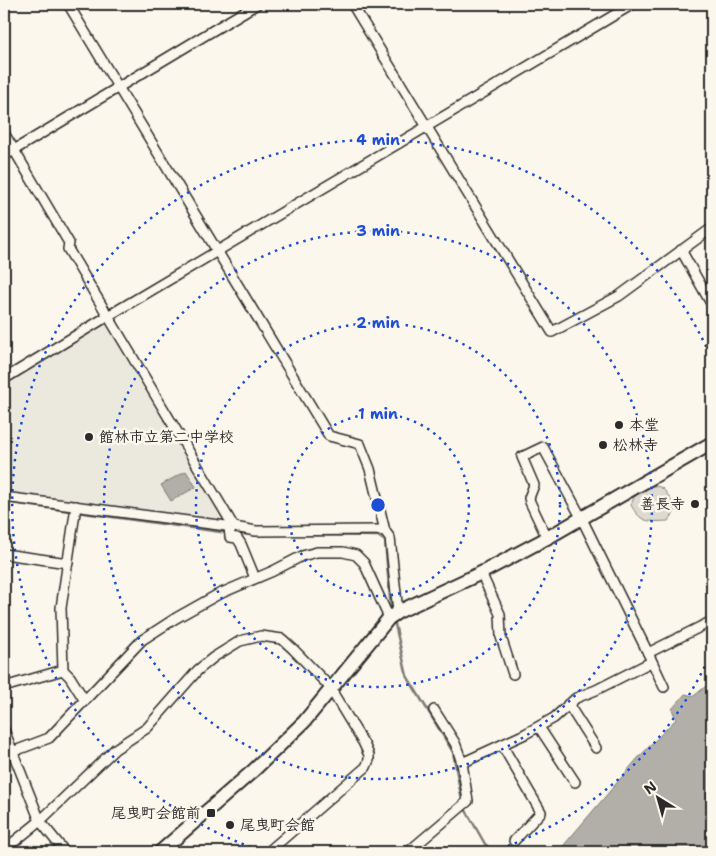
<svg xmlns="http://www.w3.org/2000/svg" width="716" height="856" font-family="'Shantell Sans','Klee One',sans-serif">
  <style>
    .built { fill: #ebe8de }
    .green { fill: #dddad0; stroke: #84827e }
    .water { fill: #b1afa7; stroke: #7b7a75 }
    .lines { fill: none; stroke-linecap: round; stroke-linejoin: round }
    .stream { stroke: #7b7a75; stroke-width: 2.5 }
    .street-casing { stroke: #2b2b2b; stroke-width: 12 }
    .secondary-casing { stroke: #2b2b2b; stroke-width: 16 }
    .street { stroke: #fbf7ec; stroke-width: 9 }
    .secondary { stroke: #fbf7ec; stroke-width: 12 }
    .ring { fill: none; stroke: #1d4ed8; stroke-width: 2.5; stroke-dasharray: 2.5 5 }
    .poi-dot { fill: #2b2b2b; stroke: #fbf7ec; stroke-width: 2 }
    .labels { text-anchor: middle; stroke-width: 5; stroke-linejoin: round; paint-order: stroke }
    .poi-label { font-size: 15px; font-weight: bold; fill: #2b2b2b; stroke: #fbf7ec; text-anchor: start }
    .centre { fill: #1d4ed8; stroke: #fbf7ec; stroke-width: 2.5 }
    .ring-label { font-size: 15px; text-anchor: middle; font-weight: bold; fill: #1d4ed8; stroke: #fbf7ec; stroke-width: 5; stroke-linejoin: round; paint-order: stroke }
  </style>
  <rect width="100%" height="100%" fill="#fbf7ec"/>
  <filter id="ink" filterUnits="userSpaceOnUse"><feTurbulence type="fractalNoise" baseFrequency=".02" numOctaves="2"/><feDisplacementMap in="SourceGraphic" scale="10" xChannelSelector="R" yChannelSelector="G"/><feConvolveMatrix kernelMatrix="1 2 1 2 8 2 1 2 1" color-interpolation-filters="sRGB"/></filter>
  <g filter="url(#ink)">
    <polygon class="built" points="105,323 225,523 6,493 4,490 4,385"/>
    <path class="green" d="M649 485C653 486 659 486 662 488 666 491 674 504 674 510 675 514 670 518 668 521 648 522 641 523 631 505L634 497Z"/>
    <g class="water">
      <polygon points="186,471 196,487 171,501 161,485"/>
      <polygon points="712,681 712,852 558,852 638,758 676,719 672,709 685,694 694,696"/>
    </g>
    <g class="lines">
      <g class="stream">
        <polyline points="4,142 47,214"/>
        <polyline points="4,502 228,533"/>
        <polyline points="236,534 250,534"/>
        <polyline points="303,535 378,536 385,541 390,599 392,612"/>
        <polyline points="394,620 407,676 453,752 462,801"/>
        <polyline points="464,807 485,844 493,852"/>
      </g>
      <defs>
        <g id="street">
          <polyline points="68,4 329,436 360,444 370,469 385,531"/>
          <polyline points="352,4 552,332 619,296 712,228"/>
          <polyline points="4,133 69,243 68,249 234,527"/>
          <polyline points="4,156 257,4"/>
          <polyline points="681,250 712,305"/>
          <polyline points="4,379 108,316 633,4"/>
          <polyline points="4,497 234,527 256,531 379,530 385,531 390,538 398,612"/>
          <polyline points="76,506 61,608 63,670 70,677 85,701"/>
          <polyline points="229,527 230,537 237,538 241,544 255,578"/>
          <polyline points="547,538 530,502 529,498 534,485 522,457 543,447 582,519 648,653 664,687"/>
          <polyline points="4,554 68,563"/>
          <polyline points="481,573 500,614 501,637 513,674"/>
          <polyline points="648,653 712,621"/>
          <polyline points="4,687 63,670"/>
          <polyline points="568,704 596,748"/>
          <polyline points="539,727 575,782"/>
          <polyline points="4,730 40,821 65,852"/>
          <polyline points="502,745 541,812 514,841"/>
          <polyline points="4,755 49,738 142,640 176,618 217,595 273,571 302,556 317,552 343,552 356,555 364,563 389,618"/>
          <polyline points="462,763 525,734 554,718 576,698 596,690 651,662"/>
          <polyline points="4,850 40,821 115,749 147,728 198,670 214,657 240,641 261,636 282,639 293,649 331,688 333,693 364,744 369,755 369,760 366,767 268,852"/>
          <polyline points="408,852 468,801 462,763 458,751 455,743 434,710"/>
        </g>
        <polyline id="secondary" points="160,852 254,770 304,722 389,618 398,612 481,573 547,538 712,443"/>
      </defs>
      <use href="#street" class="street-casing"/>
      <use href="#secondary" class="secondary-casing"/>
      <use href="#street" class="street"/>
      <use href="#secondary" class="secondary"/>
    </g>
  </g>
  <g class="ring">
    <circle cx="378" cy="505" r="91"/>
    <circle cx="378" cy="505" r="182"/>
    <circle cx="378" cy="505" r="274"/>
    <path d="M711 653A365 365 0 0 1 491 852M265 852A365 365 0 1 1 711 357"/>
  </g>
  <g class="poi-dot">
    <circle cx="619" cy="425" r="5"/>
    <circle cx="89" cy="437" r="5"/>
    <circle cx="603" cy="445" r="5"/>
    <circle cx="695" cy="504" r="5"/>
    <rect x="206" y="808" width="10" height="10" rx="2.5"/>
    <circle cx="230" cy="825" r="5"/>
  </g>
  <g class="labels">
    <g class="poi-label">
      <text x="629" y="430">本堂</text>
      <text x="99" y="442">館林市立第二中学校</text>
      <text x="613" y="450">松林寺</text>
      <text x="685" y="509" text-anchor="end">善長寺</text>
      <text x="201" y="818" text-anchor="end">尾曳町会館前</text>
      <text x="240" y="830">尾曳町会館</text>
    </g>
  </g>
  <circle cx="378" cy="505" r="8" class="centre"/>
  <g class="ring-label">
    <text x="378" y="145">4 min</text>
    <text x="378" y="236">3 min</text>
    <text x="378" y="328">2 min</text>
    <text x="378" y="419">1 min</text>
  </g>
  <rect width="716" height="856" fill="none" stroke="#fbf7ec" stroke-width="20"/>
  <rect x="10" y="10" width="696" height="836" fill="none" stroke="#2b2b2b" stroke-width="2" filter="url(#ink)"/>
  <g transform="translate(658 798) rotate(323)" stroke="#fbf7ec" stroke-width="4" paint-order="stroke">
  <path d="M0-4L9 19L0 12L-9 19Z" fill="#2b2b2b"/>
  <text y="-8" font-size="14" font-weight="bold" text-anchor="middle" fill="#2b2b2b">N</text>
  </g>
</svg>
